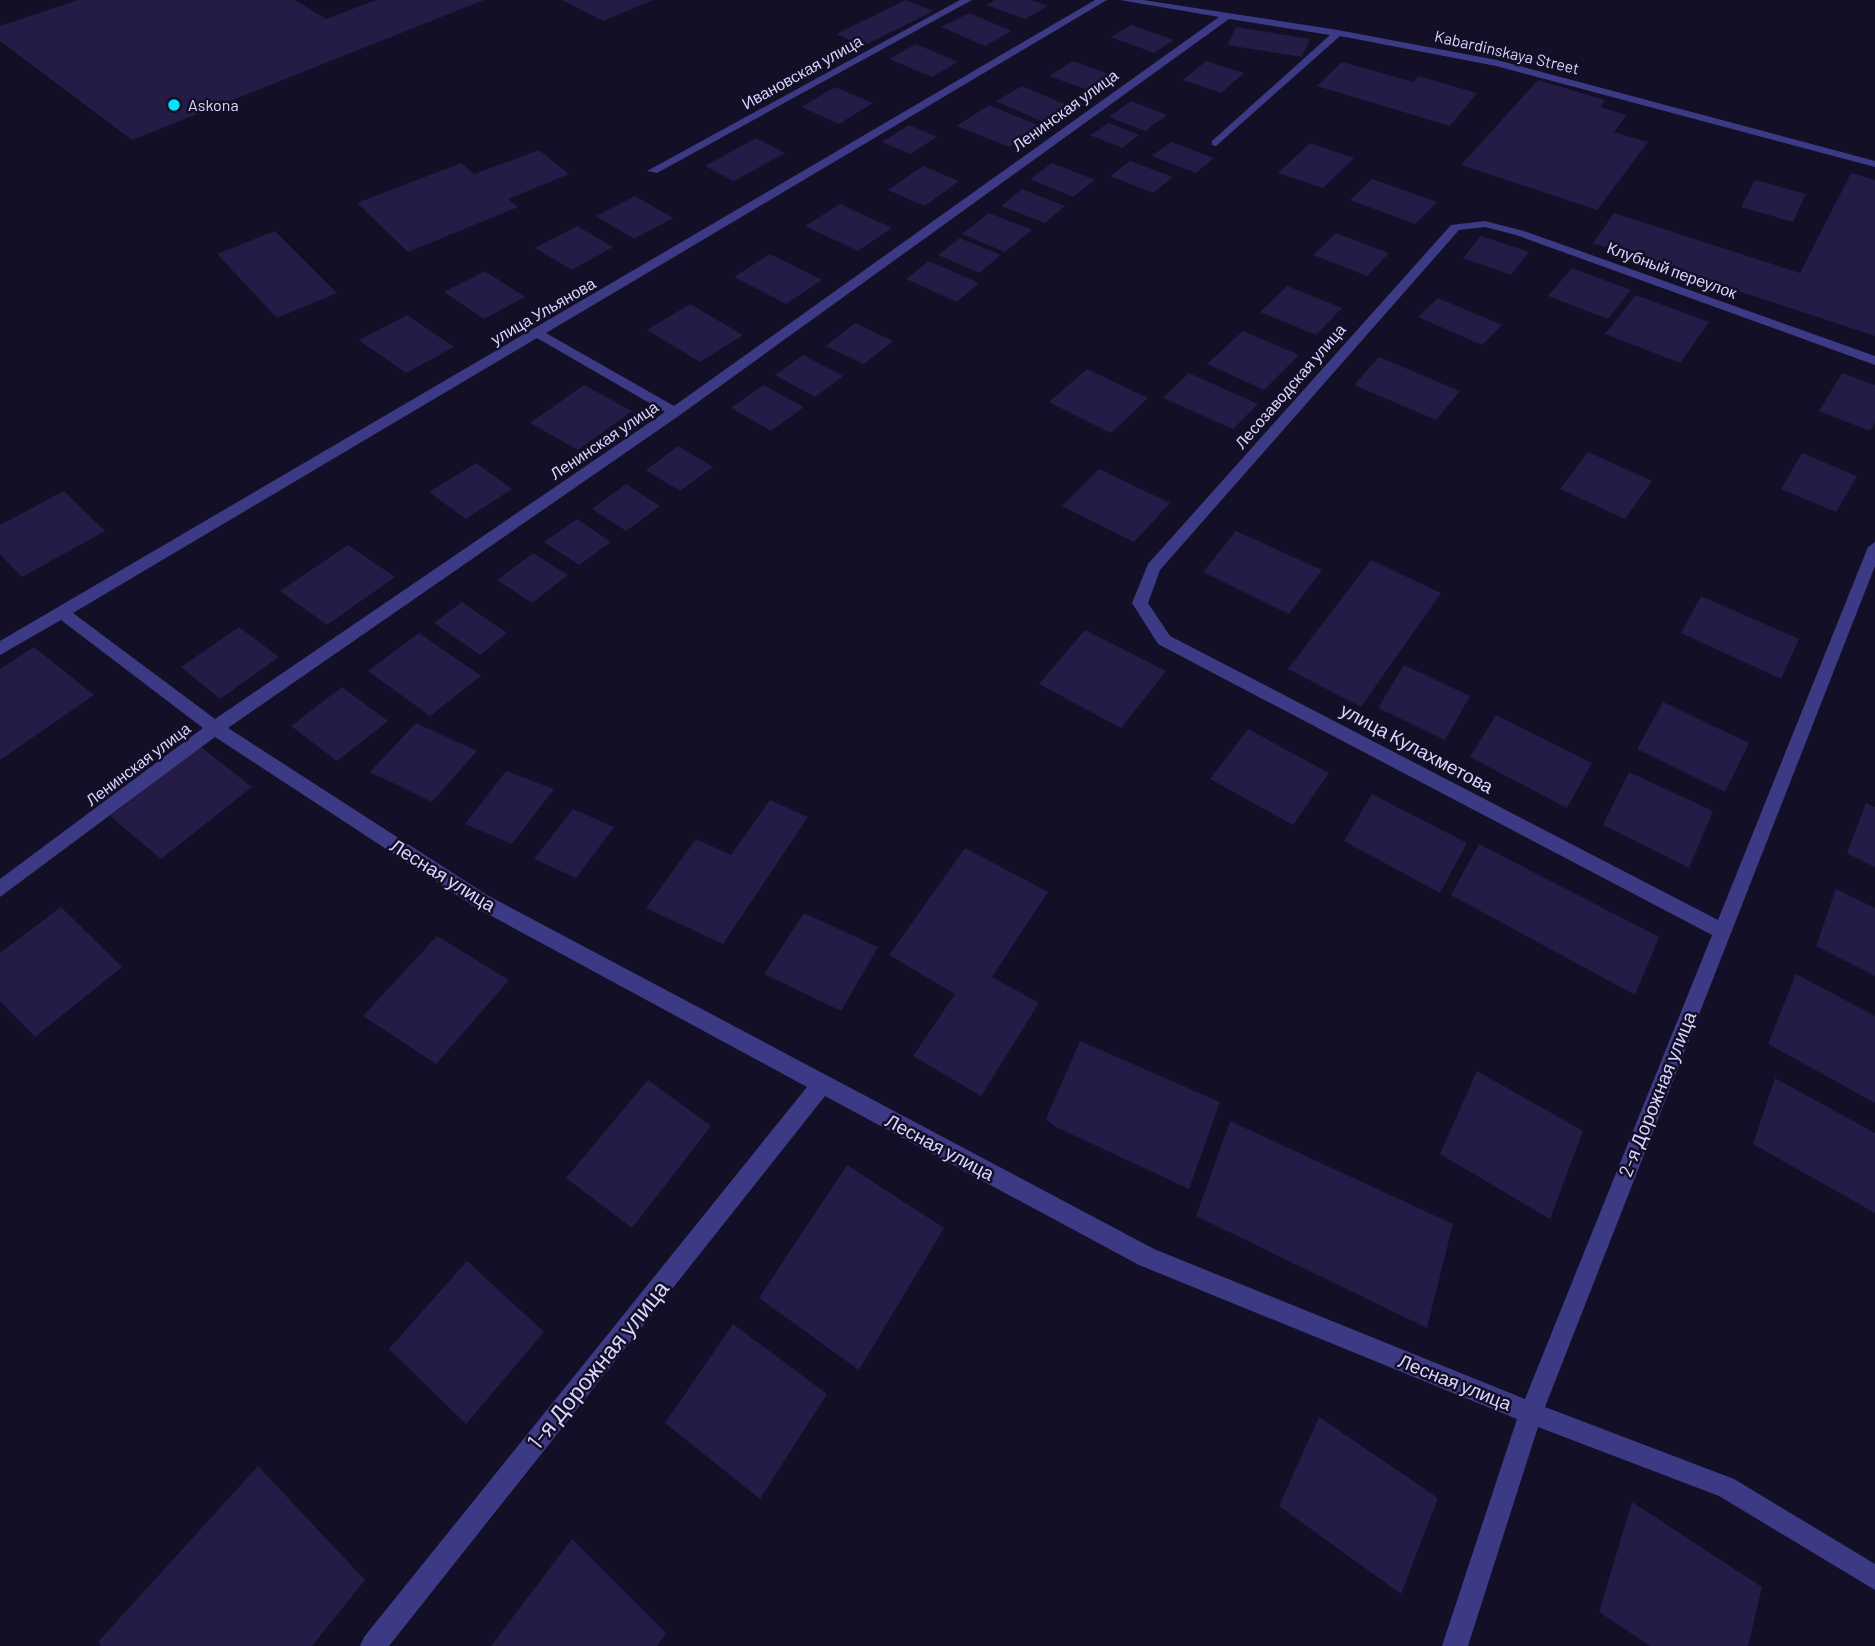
<svg xmlns="http://www.w3.org/2000/svg" width="1875" height="1646" font-family="Barlow,sans-serif">
  <style>
    .building { fill: #241b47 }
    .lines { fill: none; stroke-linecap: round; stroke-linejoin: round }
    .minor { fill: #3d3a85; fill-rule: evenodd }
    .poi-dot { fill: #00e5ff; stroke: #130f26; stroke-width: 2.5 }
    .labels { text-anchor: middle; stroke-width: 5; stroke-linejoin: round; paint-order: stroke }
    .far-street-label { font-size: 16px; fill: #d9d4ff; stroke: #130f26 }
    .far-poi-label { font-size: 16px; fill: #d9d4ff; stroke: #130f26; text-anchor: start }
    .street-label { font-size: 19px; fill: #d9d4ff; stroke: #130f26 }
    .near-street-label { font-size: 23px; fill: #d9d4ff; stroke: #130f26 }
  </style>
  <rect width="100%" height="100%" fill="#130f26"/>
  <g class="building">
    <polygon points="78,0 295,0 326,19 376,0 484,0 132,140 0,41 0,26"/>
    <polygon points="562,0 653,0 603,21"/>
    <polygon points="906,0 933,11 863,46 836,34"/>
    <polygon points="995,0 1031,0 1048,6 1025,19 986,5"/>
    <polygon points="969,13 1012,31 985,46 941,27"/>
    <polygon points="1131,25 1174,40 1154,53 1111,37"/>
    <polygon points="1236,27 1310,39 1302,57 1227,45"/>
    <polygon points="916,44 958,62 932,77 889,59"/>
    <polygon points="1073,61 1111,75 1088,90 1049,76"/>
    <polygon points="1206,61 1244,73 1221,93 1183,80"/>
    <polygon points="1342,62 1413,82 1418,76 1477,93 1450,126 1317,86"/>
    <polygon points="1538,80 1605,100 1600,107 1627,115 1614,132 1648,142 1597,210 1461,165"/>
    <polygon points="1022,86 1069,106 1043,122 996,101"/>
    <polygon points="835,87 873,103 839,124 801,107"/>
    <polygon points="1131,101 1167,115 1145,131 1109,117"/>
    <polygon points="989,105 1040,126 1009,147 957,126"/>
    <polygon points="1109,123 1139,135 1122,148 1090,135"/>
    <polygon points="909,125 937,137 910,154 882,142"/>
    <polygon points="756,138 785,153 734,181 705,166"/>
    <polygon points="1171,142 1214,158 1196,173 1152,156"/>
    <polygon points="1310,143 1354,158 1323,188 1278,173"/>
    <polygon points="539,150 569,174 508,199 518,207 408,252 357,203 461,163 474,174"/>
    <polygon points="1130,161 1173,177 1153,193 1110,176"/>
    <polygon points="1052,163 1095,180 1073,197 1030,179"/>
    <polygon points="923,166 959,181 925,206 888,190"/>
    <polygon points="1851,173 1875,180 1875,336 1593,243 1614,213 1800,273"/>
    <polygon points="1372,179 1437,202 1415,224 1350,200"/>
    <polygon points="1755,180 1806,194 1793,222 1741,207"/>
    <polygon points="1022,189 1065,206 1045,223 1001,206"/>
    <polygon points="635,196 673,218 634,239 596,216"/>
    <polygon points="840,204 892,228 858,251 805,226"/>
    <polygon points="989,213 1032,230 1005,252 962,234"/>
    <polygon points="577,226 613,247 572,270 535,248"/>
    <polygon points="275,231 337,293 277,318 217,254"/>
    <polygon points="1336,233 1389,253 1367,276 1313,255"/>
    <polygon points="1481,236 1529,252 1511,275 1463,258"/>
    <polygon points="960,238 1001,255 979,273 938,255"/>
    <polygon points="770,254 822,280 786,304 734,277"/>
    <polygon points="929,261 979,283 957,302 906,279"/>
    <polygon points="1572,268 1631,290 1608,319 1548,296"/>
    <polygon points="485,271 525,297 484,319 444,292"/>
    <polygon points="1287,286 1342,308 1316,335 1260,312"/>
    <polygon points="1636,295 1709,322 1680,363 1605,334"/>
    <polygon points="1438,298 1502,325 1482,345 1418,317"/>
    <polygon points="690,304 743,335 700,362 647,330"/>
    <polygon points="407,315 454,347 406,373 359,340"/>
    <polygon points="855,323 893,341 864,364 826,346"/>
    <polygon points="1243,331 1299,355 1264,390 1207,364"/>
    <polygon points="803,355 843,376 815,397 775,375"/>
    <polygon points="1379,357 1460,391 1436,420 1354,385"/>
    <polygon points="1087,369 1148,398 1111,433 1049,402"/>
    <polygon points="1189,373 1258,404 1233,429 1163,398"/>
    <polygon points="1842,373 1875,385 1875,423 1870,431 1819,411"/>
    <polygon points="584,385 632,411 578,450 530,423"/>
    <polygon points="763,385 804,407 771,431 731,408"/>
    <polygon points="678,446 713,467 680,491 646,470"/>
    <polygon points="1588,452 1652,481 1625,519 1560,489"/>
    <polygon points="1802,453 1857,476 1836,512 1781,489"/>
    <polygon points="476,463 512,489 466,519 429,492"/>
    <polygon points="1099,469 1170,503 1134,542 1062,506"/>
    <polygon points="626,484 660,506 626,531 592,509"/>
    <polygon points="64,491 105,531 22,577 0,554 0,525"/>
    <polygon points="577,519 611,542 579,565 544,542"/>
    <polygon points="1236,531 1322,570 1289,614 1203,572"/>
    <polygon points="348,545 395,577 327,625 280,591"/>
    <polygon points="533,553 568,575 532,603 497,580"/>
    <polygon points="1371,560 1441,593 1361,707 1288,669"/>
    <polygon points="1701,596 1799,639 1781,679 1681,633"/>
    <polygon points="462,602 507,633 480,655 434,623"/>
    <polygon points="239,627 279,657 220,699 181,667"/>
    <polygon points="1085,630 1166,671 1121,728 1039,684"/>
    <polygon points="419,633 481,676 430,716 368,671"/>
    <polygon points="34,647 94,695 0,760 0,669"/>
    <polygon points="1404,665 1470,696 1445,740 1378,708"/>
    <polygon points="342,687 388,721 337,761 291,726"/>
    <polygon points="1663,702 1749,743 1725,792 1637,749"/>
    <polygon points="1496,715 1592,763 1567,808 1470,757"/>
    <polygon points="416,723 477,751 432,802 370,772"/>
    <polygon points="1248,729 1329,773 1293,825 1210,779"/>
    <polygon points="201,747 252,787 161,859 110,816"/>
    <polygon points="506,771 554,789 512,844 465,824"/>
    <polygon points="1629,772 1713,811 1689,868 1603,825"/>
    <polygon points="1372,794 1467,843 1440,893 1344,841"/>
    <polygon points="770,800 808,817 723,944 646,908 696,839 731,855"/>
    <polygon points="1866,803 1875,807 1875,867 1847,853"/>
    <polygon points="573,809 614,827 576,878 534,859"/>
    <polygon points="1479,844 1659,937 1635,995 1451,895"/>
    <polygon points="965,848 1048,892 992,977 1039,1003 981,1096 913,1056 955,994 889,955"/>
    <polygon points="1836,889 1875,908 1875,976 1816,946"/>
    <polygon points="61,907 122,967 35,1037 0,1001 0,953"/>
    <polygon points="804,913 878,947 841,1011 764,974"/>
    <polygon points="437,936 509,980 436,1064 363,1016"/>
    <polygon points="1796,974 1875,1016 1875,1103 1768,1044"/>
    <polygon points="1080,1041 1220,1102 1189,1189 1056,1127 1046,1119"/>
    <polygon points="1477,1071 1583,1131 1550,1219 1440,1154"/>
    <polygon points="1775,1078 1875,1133 1875,1213 1753,1144"/>
    <polygon points="648,1080 711,1126 632,1228 566,1178"/>
    <polygon points="1230,1121 1453,1224 1427,1328 1196,1216"/>
    <polygon points="847,1165 944,1228 859,1370 759,1298"/>
    <polygon points="467,1261 544,1332 466,1424 389,1349"/>
    <polygon points="733,1324 827,1394 760,1499 665,1423"/>
    <polygon points="1319,1417 1438,1498 1401,1594 1279,1506"/>
    <polygon points="258,1466 365,1580 312,1646 101,1646 98,1642"/>
    <polygon points="1632,1502 1762,1587 1748,1646 1650,1646 1599,1612"/>
    <polygon points="572,1539 666,1633 657,1646 491,1646"/>
  </g>
  <g class="lines">
    <g class="minor">
      <polygon points="960,0 972,0 657,173 647,171"/>
      <path d="M1095 0H1107L546 333 674 406 1219 17 1120 0H1143L1338 30 1497 60 1875 161V167L1496 66 1340 36 1216 146 1212 145V141L1330 35 1229 19 680 415 228 728 487 895 1154 1249 1525 1399 1712 935 1158 644 1132 603 1148 564 1451 225 1485 221 1524 231 1875 356V365L1516 235 1485 227 1459 230 1160 570 1148 603 1170 636 1718 920 1868 547 1875 542V566L1545 1407 1734 1479 1875 1564V1590L1719 1496 1538 1427 1468 1646H1442L1517 1419 1139 1265 825 1096 389 1646H360L364 1637 807 1087 475 907 215 737 0 897V879L203 728 61 620 0 655V641ZM537 338 665 412 215 719 73 613Z"/>
    </g>
  </g>
  <circle class="poi-dot" cx="174" cy="105" r="7"/>
  <g class="labels">
    <g class="far-street-label">
      <text transform="translate(1507 52) rotate(13)" y="6">Kabardinskaya Street</text>
      <text transform="translate(802 72) rotate(-29)" y="6">Ивановская улица</text>
      <text transform="translate(1065 110) rotate(-36)" y="6">Ленинская улица</text>
      <text transform="translate(1672 270) rotate(20)" y="6">Клубный переулок</text>
      <text transform="translate(543 311) rotate(-30)" y="6">улица Ульянова</text>
      <text transform="translate(1290 386) rotate(-49)" y="6">Лесозаводская улица</text>
      <text transform="translate(604 440) rotate(-34)" y="6">Ленинская улица</text>
      <text transform="translate(138 764) rotate(-37)" y="6">Ленинская улица</text>
    </g>
    <g class="far-poi-label">
      <text x="188" y="111">Askona</text>
    </g>
    <g class="street-label">
      <text transform="translate(1417 748) rotate(28)" y="7">улица Кулахметова</text>
      <text transform="translate(443 875) rotate(32)" y="7">Лесная улица</text>
      <text transform="translate(1657 1094) rotate(-68)" y="7">2-я Дорожная улица</text>
      <text transform="translate(940 1147) rotate(28)" y="7">Лесная улица</text>
      <text transform="translate(1455 1382) rotate(22)" y="7">Лесная улица</text>
    </g>
    <g class="near-street-label">
      <text transform="translate(598 1365) rotate(-51)" y="8">1-я Дорожная улица</text>
    </g>
  </g>
</svg>
